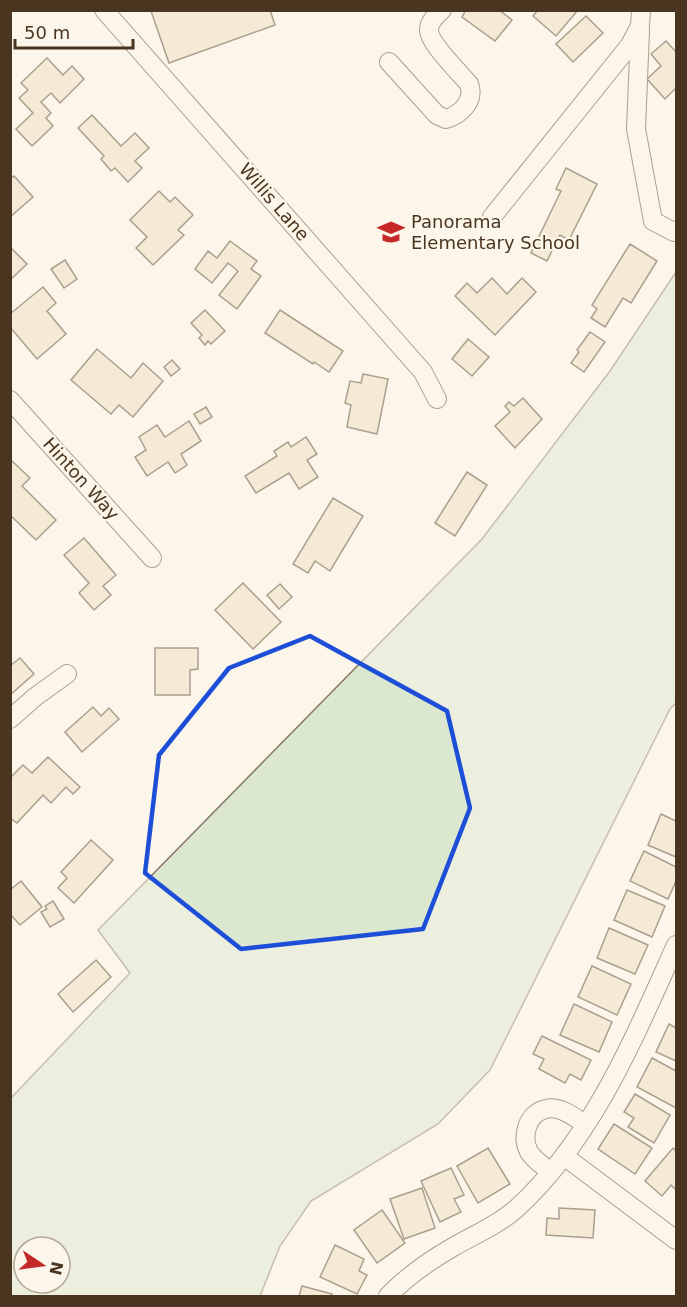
<svg xmlns="http://www.w3.org/2000/svg" width="687" height="1307" font-family="'DejaVu Sans',sans-serif">
  <style>
    .green { fill: #dce7d0; stroke: #887966; stroke-width: 1.5; fill-rule: evenodd }
    .building { fill: #ecdcbc; stroke: #4a3520; stroke-width: 1.5 }
    .lines { fill: none; stroke-linecap: round; stroke-linejoin: round }
    .minor-casing { stroke: #4a3520; stroke-width: 20 }
    .minor { stroke: #fbf6e9; stroke-width: 18 }
    .marked { fill: none; stroke: #1d4ed8; stroke-width: 4.5; stroke-linejoin: round }
    .labels { text-anchor: middle; stroke-width: 4.5; stroke-linejoin: round; paint-order: stroke }
    .street-label { font-size: 18px; fill: #4a3520; stroke: #fbf6e9 }
    .poi-label { font-size: 18px; fill: #4a3520; stroke: #fbf6e9; text-anchor: start }
  </style>
  <rect width="100%" height="100%" fill="#fbf6e9"/>
  <path class="green" d="M676 272V703L670 709 490 1070 438 1124 311 1201 280 1246 260 1296H11V1098L130 973 98 930 482 539 610 371ZM24 1247H60V1283H24Z"/>
  <g class="building">
    <polygon points="153,10 270,10 275,25 169,63 151,11"/>
    <polygon points="466,10 499,10 512,20 495,41 462,17"/>
    <polygon points="538,10 578,10 556,36 533,16"/>
    <polygon points="586,16 603,33 573,62 556,44"/>
    <polygon points="666,41 676,52 676,88 665,99 647,79 661,66 651,54"/>
    <polygon points="47,58 63,75 72,66 84,79 60,103 51,93 41,102 51,113 46,118 53,126 32,146 16,129 33,113 19,98 28,90 21,83"/>
    <polygon points="92,115 121,146 135,133 149,148 135,161 142,168 128,182 115,168 111,171 101,159 104,156 78,128"/>
    <polygon points="566,168 597,184 569,240 560,235 547,261 531,253 561,191 556,189"/>
    <polygon points="14,176 33,197 10,217 10,179"/>
    <polygon points="159,191 170,202 175,197 193,215 178,230 184,235 153,265 136,248 147,237 130,220"/>
    <polygon points="230,241 257,261 251,269 261,276 237,309 219,295 238,271 228,263 212,283 195,269 208,251 217,258"/>
    <polygon points="630,244 657,261 631,303 623,298 605,327 591,318 597,309 592,305"/>
    <polygon points="10,247 27,264 10,280"/>
    <polygon points="65,260 77,279 64,288 51,269"/>
    <polygon points="492,278 507,294 522,278 536,292 495,335 455,296 467,283 477,293"/>
    <polygon points="43,287 56,303 47,311 66,334 37,359 10,327 10,314"/>
    <polygon points="205,310 225,331 211,344 208,341 205,345 199,338 202,335 191,323"/>
    <polygon points="280,310 343,351 329,372 314,362 313,364 265,333"/>
    <polygon points="590,332 605,342 584,372 571,363 579,352 577,350"/>
    <polygon points="468,339 489,357 472,376 452,359"/>
    <polygon points="97,349 131,378 143,363 163,381 133,417 119,405 111,414 71,380"/>
    <polygon points="172,360 180,369 171,376 164,367"/>
    <polygon points="363,374 388,379 377,434 347,427 351,405 345,403 350,381 361,383"/>
    <polygon points="523,398 542,419 515,448 495,426 510,412 505,406 509,402 514,406"/>
    <polygon points="206,407 212,417 200,424 194,414"/>
    <polygon points="189,421 201,441 181,454 187,465 175,473 168,462 147,476 135,457 146,450 139,437 157,425 165,437"/>
    <polygon points="306,437 317,454 307,460 318,477 299,489 289,473 256,493 245,476 277,456 274,451 288,442 291,447"/>
    <polygon points="12,461 30,478 22,486 56,520 36,540 10,515 10,463"/>
    <polygon points="467,472 487,485 455,536 435,523"/>
    <polygon points="333,498 363,516 330,571 315,561 308,573 293,564"/>
    <polygon points="84,538 116,575 103,586 111,595 94,610 79,593 89,583 64,555"/>
    <polygon points="243,583 281,622 253,649 215,610"/>
    <polygon points="280,584 292,597 279,609 267,595"/>
    <polygon points="155,648 198,648 198,669 190,670 190,695 155,695"/>
    <polygon points="20,658 34,674 10,695 10,666"/>
    <polygon points="93,707 101,716 109,708 119,719 82,752 65,732"/>
    <polygon points="48,757 80,787 73,794 66,787 51,803 43,795 17,823 10,818 10,778 23,765 32,773"/>
    <polygon points="661,814 676,821 676,857 648,845"/>
    <polygon points="91,840 113,860 74,903 58,888 67,878 61,872"/>
    <polygon points="644,851 676,867 676,881 668,899 630,881"/>
    <polygon points="21,881 42,907 20,925 10,914 10,890"/>
    <polygon points="627,890 665,906 652,937 614,920"/>
    <polygon points="53,901 64,919 50,927 41,912 47,909 45,906"/>
    <polygon points="609,928 648,945 635,974 597,958"/>
    <polygon points="96,960 111,977 73,1012 58,994"/>
    <polygon points="592,966 631,984 617,1015 578,997"/>
    <polygon points="574,1004 612,1022 599,1052 560,1035"/>
    <polygon points="669,1024 676,1028 676,1061 656,1052"/>
    <polygon points="542,1036 591,1060 581,1080 570,1074 565,1083 539,1069 544,1059 533,1054"/>
    <polygon points="652,1058 676,1071 676,1108 637,1087"/>
    <polygon points="635,1094 670,1115 654,1143 628,1127 634,1118 624,1112"/>
    <polygon points="614,1124 652,1148 635,1174 598,1149"/>
    <polygon points="488,1148 510,1184 478,1203 457,1166"/>
    <polygon points="673,1148 676,1151 676,1190 671,1185 662,1196 645,1181"/>
    <polygon points="451,1168 464,1195 454,1199 461,1212 440,1222 421,1181"/>
    <polygon points="422,1188 435,1228 404,1239 390,1199"/>
    <polygon points="559,1208 595,1210 593,1238 546,1235 547,1218 559,1219"/>
    <polygon points="382,1210 405,1243 377,1263 354,1230"/>
    <polygon points="335,1245 364,1259 359,1271 367,1275 357,1294 320,1277"/>
    <polygon points="302,1286 332,1294 331,1296 299,1296"/>
  </g>
  <g class="lines">
    <defs>
      <g id="minor">
        <polyline points="104,10 423,372 437,399"/>
        <polyline points="640,31 636,129 653,221 674,232"/>
        <path d="M389 62 437 115 446 119C462 114 475 100 469 84 459 72 429 43 429 30 429 21 436 16 442 10"/>
        <polyline points="492,217 630,45 640,26 641,10"/>
        <polyline points="10,400 152,558"/>
        <polyline points="10,719 35,697 67,674"/>
        <polyline points="564,1156 676,1240"/>
        <path d="M550 1172C544 1166 534 1160 529 1152 521 1137 527 1113 546 1109 559 1105 574 1117 585 1124"/>
        <path d="M388 1296C407 1276 429 1261 453 1247 474 1235 498 1225 516 1209 593 1139 634 1038 676 945"/>
      </g>
    </defs>
    <use href="#minor" class="minor-casing"/>
    <use href="#minor" class="minor"/>
  </g>
  <path d="M0 0H687V1307H0ZM310 636 447 711 470 808 423 929 241 949 145 873 159 755 229 668Z" fill="#fbf6e9" fill-opacity=".55" fill-rule="evenodd"/>
  <path class="marked" d="M310 636 447 711 470 808 423 929 241 949 145 873 159 755 229 668Z"/>
  <defs>
    <symbol id="school-bare" viewBox="-9 -9 18 18"><path d="M0-5L7-2L0 1L-7-2ZM-4 1L0 2.5L4 1V4Q0 6-4 4Z" fill="#c62828" stroke="#fbf6e9" stroke-width="2.5" paint-order="stroke"/></symbol>
  </defs>
  <g fill-rule="evenodd">
    <use href="#school-bare" x="372" y="213" width="38" height="38"/>
  </g>
  <g class="labels">
    <g class="street-label">
      <text transform="translate(274 202) rotate(49)" y="6">Willis Lane</text>
      <text transform="translate(81 479) rotate(48)" y="6">Hinton Way</text>
    </g>
    <g class="poi-label">
      <text x="411" y="228">Panorama<tspan x="411" dy="21">Elementary School</tspan></text>
    </g>
  </g>
  <rect width="687" height="1307" fill="none" stroke="#4a3520" stroke-width="24"/>
  <g transform="translate(42 1265) rotate(103)"><circle r="28" fill="#fbf6e9" stroke="#b4a999" stroke-width="1.5"/>
  <path d="M0-4.5L10 22L0 15L-10 22Z" fill="#c62828"/>
  <text y="-9" font-size="16" font-weight="bold" text-anchor="middle" fill="#4a3520">N</text>
  </g>
  <path d="M15 39v9h118v-9" fill="none" stroke="#4a3520" stroke-width="3"/>
  <text x="24" y="39" font-size="18" fill="#4a3520" stroke="#fbf6e9" stroke-width="4.5" paint-order="stroke">50 m</text>
</svg>
